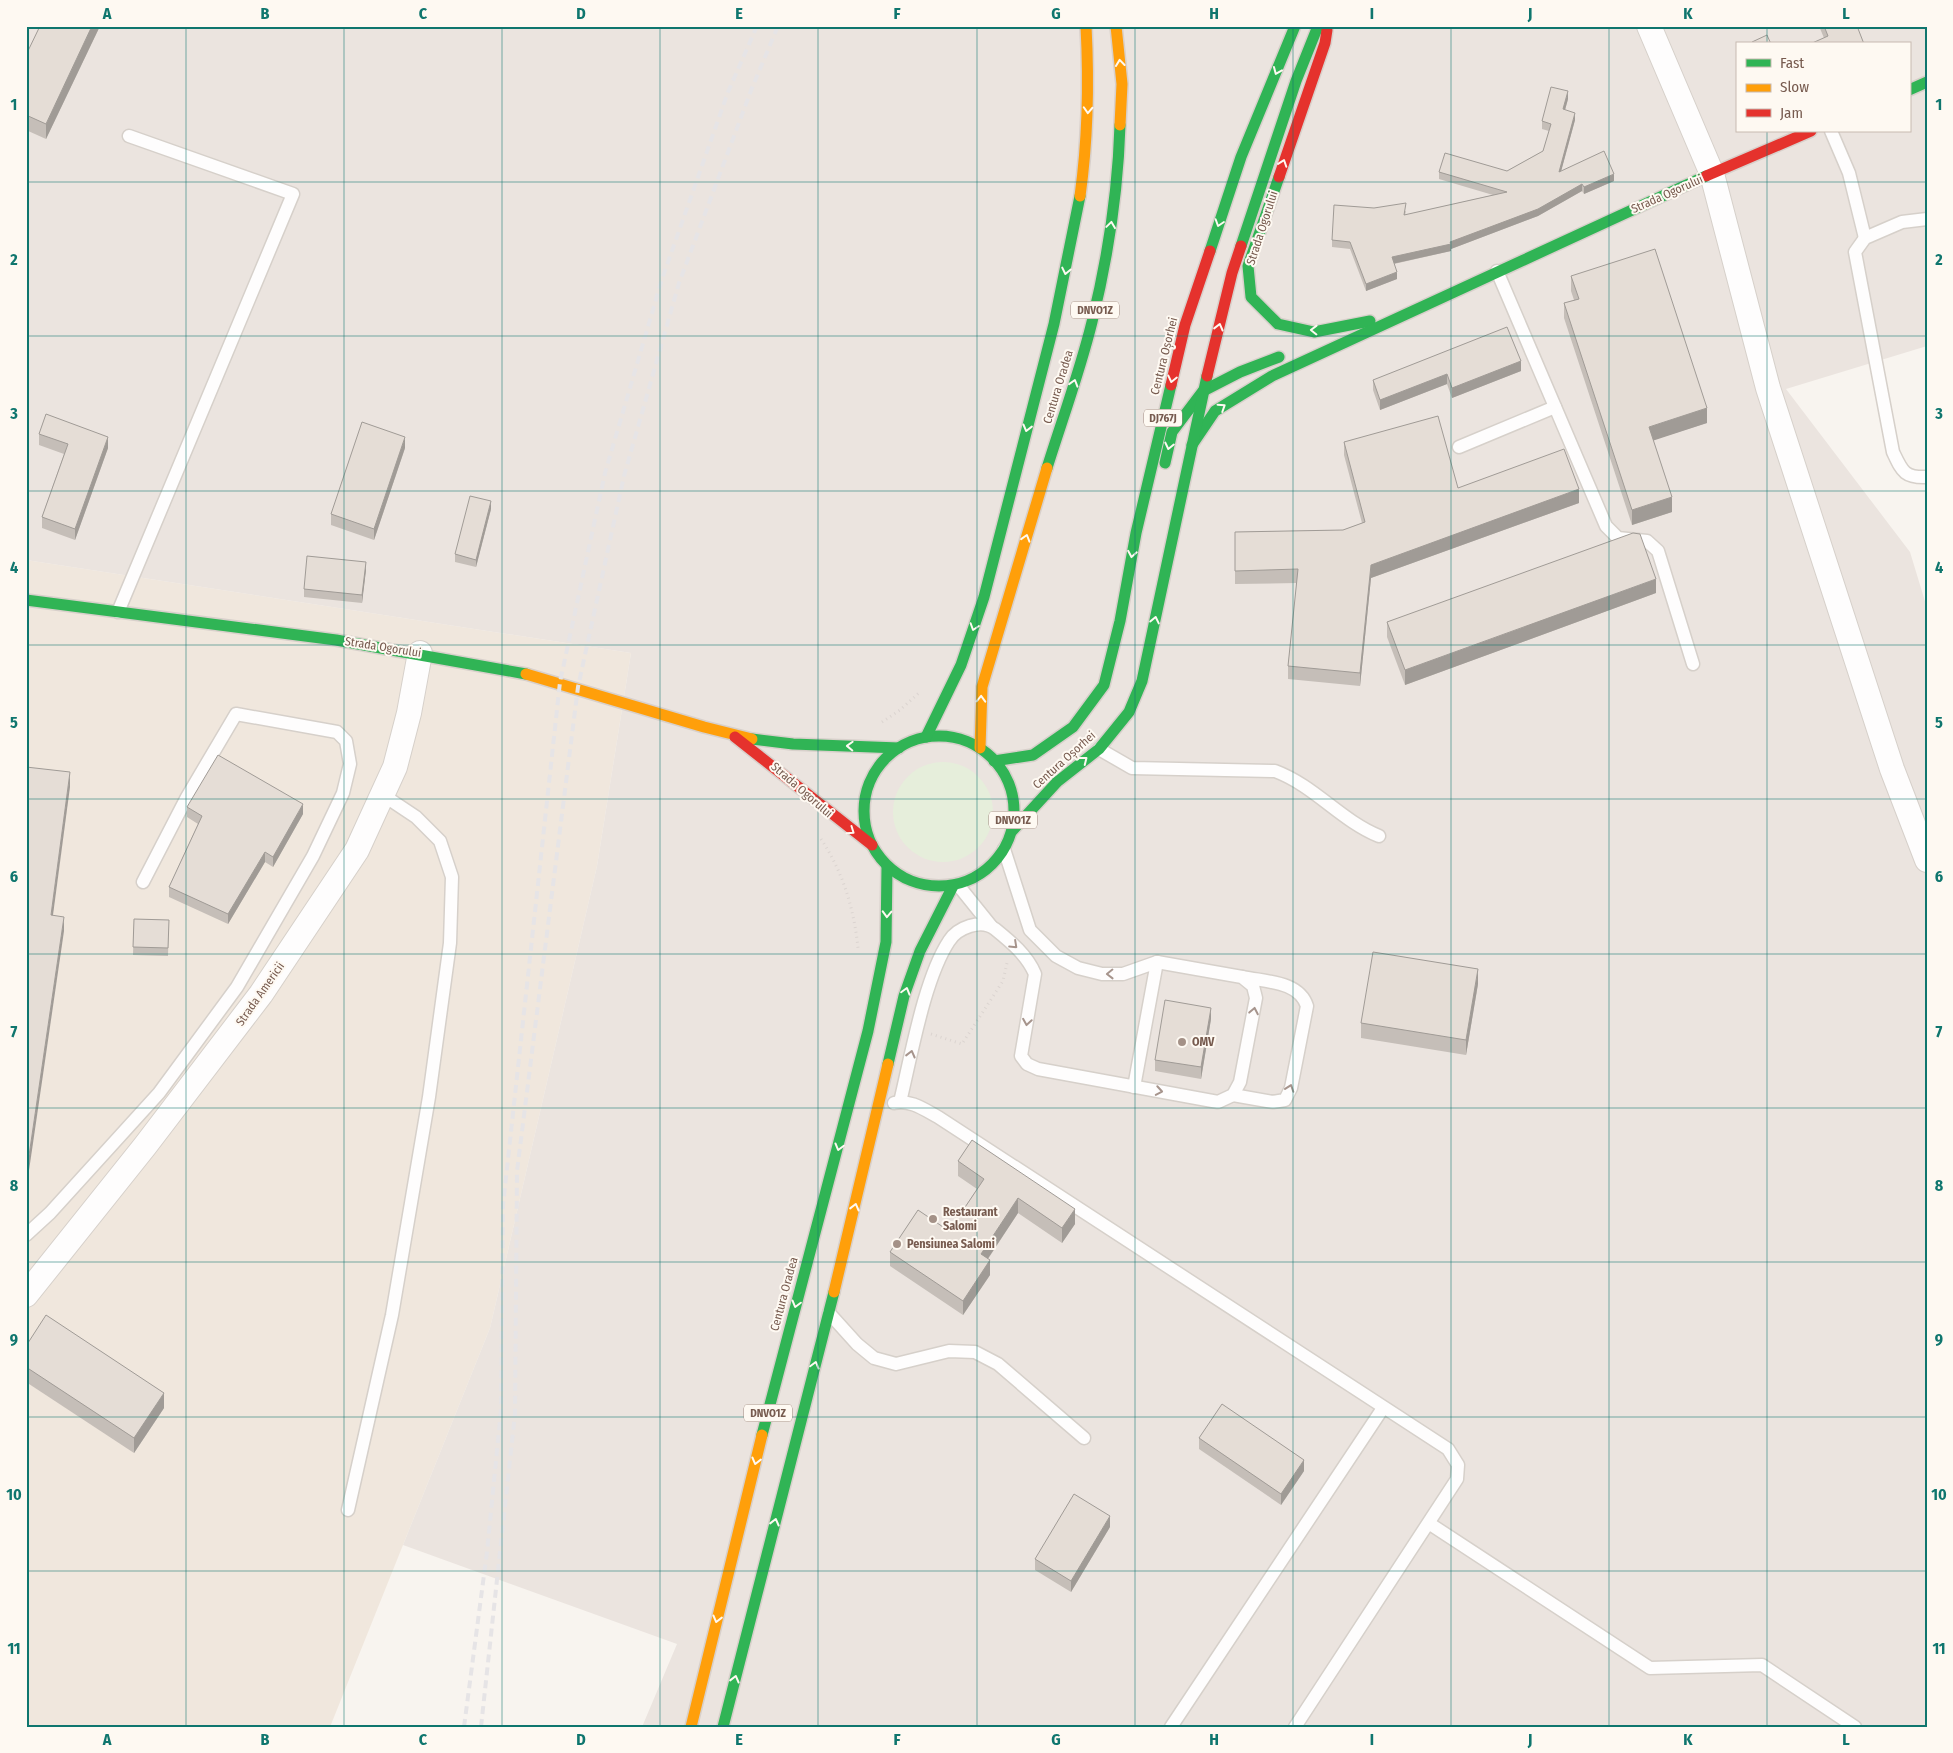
<svg xmlns="http://www.w3.org/2000/svg" width="1953" height="1753" font-family="'Fira Sans Condensed',sans-serif">
  <style>
    .residential { fill: #f0e7dd }
    .industrial { fill: #ebe4df; fill-rule: evenodd }
    .green { fill: #e6eedb }
    .lines { fill: none; stroke-linecap: round; stroke-linejoin: round }
    .lane-casing { stroke: #d6d0ca; stroke-width: 15 }
    .street-casing { stroke: #d6d0ca; stroke-width: 26 }
    .fast-casing { stroke: #d8d0cb; stroke-width: 14 }
    .slow-casing { stroke: #d8d0cb; stroke-width: 14 }
    .jam-casing { stroke: #d8d0cb; stroke-width: 14 }
    .path { stroke: #dbd4d0; stroke-width: 3; stroke-dasharray: 1 4; stroke-linecap: butt }
    .lane { stroke: #fefdfd; stroke-width: 12 }
    .street { stroke: #fefdfd; stroke-width: 24 }
    .fast { stroke: #30b455; stroke-width: 11 }
    .slow { stroke: #ff9f0a; stroke-width: 11 }
    .jam { stroke: #e5322d; stroke-width: 11 }
    .rail { stroke: #e6e4e6; stroke-width: 4; stroke-dasharray: 8 5; stroke-linecap: butt }
    .wall { fill: #c5beb8 }
    .shaded-wall { fill: #a09b96 }
    .building { fill: #e5ddd6; stroke: #a09b96 }
    .oneway { stroke: #fef9f2 }
    .oneway2 { stroke: #a6948c }
    .grid { fill: none; stroke: #0f766e; stroke-width: 1; stroke-opacity: 0.55 }
    .poi-dot { fill: #a49187; stroke: #fef9f2; stroke-width: 2 }
    .labels { text-anchor: middle; stroke-width: 4; stroke-linejoin: round; paint-order: stroke }
    .shield { fill: #fef9f2; stroke: #a08a80; stroke-width: 1 }
    .shield-label { font-size: 11px; font-weight: bold; fill: #775b4f }
    .street-label { font-size: 12px; fill: #775b4f; stroke: #fef9f2 }
    .poi-label { font-size: 12px; font-weight: bold; fill: #775b4f; stroke: #fef9f2; text-anchor: start }
    .neatline { fill: none; stroke: #0f766e; stroke-width: 2 }
    .grid-label { font-size: 16px; text-anchor: middle; font-weight: bold; fill: #0f766e }
  </style>
  <rect width="100%" height="100%" fill="#f8f4ef"/>
  <polygon class="residential" points="26,560 631,653 597,866 490,1328 330,1727 26,1727"/>
  <path class="industrial" d="M26 26H1927V346L1786 389 1910 552 1927 608V1727H642L677 1644 403 1545 490 1328 597 866 631 653 26 560ZM1737 44H1909V131H1737Z"/>
  <circle class="green" cx="943" cy="812" r="50"/>
  <g class="lines">
    <defs>
      <g id="lane">
        <polyline points="1831,131 1849,173 1865,238"/>
        <path d="M1927 219 1902 222 1865 238 1855 252 1893 452C1902 471 1904 478 1927 477"/>
        <polyline points="1497,271 1606,526 1618,538 1647,541 1658,551 1693,664"/>
        <polyline points="1459,447 1555,407"/>
        <polyline points="118,612 293,194 129,136"/>
        <path d="M1099 749 1132 768 1275 771C1315 786 1340 820 1379 836"/>
        <polyline points="958,885 991,926"/>
        <polyline points="1134,1087 1157,962"/>
        <path d="M1233 1095 1273 1102 1285 1100 1291 1088 1307 1006C1299 981 1266 982 1243 977"/>
        <path d="M900 1102C911 1057 924 979 949 941 957 928 981 918 995 929 1011 942 1027 955 1035 974L1021 1056 1027 1064 1038 1069 1218 1102 1233 1095 1240 1082 1256 998 1253 986 1242 977 1157 962 1123 974H1102L1078 968 1056 956 1030 930 1004 849"/>
        <path d="M894 1103C910 1099 925 1110 938 1117L1448 1449 1458 1465 1457 1479 1295 1727"/>
        <polyline points="26,1235 50,1213 159,1093 237,987 313,856 343,793 350,764 346,741 337,732 236,714 187,797 143,882"/>
        <polyline points="829,1313 857,1344 874,1358 896,1364 949,1351 975,1352 998,1364 1084,1438"/>
        <polyline points="348,1510 392,1315 429,1097 450,943 452,877 440,841 416,817 383,795"/>
        <polyline points="1430,1524 1650,1668 1762,1665 1855,1727"/>
        <polyline points="1171,1727 1383,1408"/>
      </g>
      <g id="street">
        <polyline points="1649,26 1712,174 1768,388 1892,769 1927,860"/>
        <polyline points="26,1295 145,1146 261,994 357,850 395,767 409,713 420,653"/>
      </g>
      <g id="fast">
        <polyline points="1909,90 1927,82"/>
        <polyline points="1279,177 1248,266 1251,297 1278,324 1314,332 1370,321"/>
        <polyline points="1241,246 1296,81 1318,26"/>
        <polyline points="1210,251 1241,157 1295,26"/>
        <polyline points="1192,445 1215,411 1272,376 1706,176"/>
        <polyline points="1165,463 1172,432 1203,391 1240,372 1279,357"/>
        <path d="M1047 468C1062 420 1080 371 1092 322 1108 257 1118 191 1120 125"/>
        <polyline points="26,600 336,640 526,674"/>
        <circle cx="939" cy="811" r="75"/>
        <polyline points="926,737 961,665 984,597 1054,324 1080,196"/>
        <polyline points="752,739 793,744 899,748"/>
        <polyline points="994,761 1033,755 1073,727 1104,685 1120,621 1136,533 1171,385"/>
        <polyline points="1012,831 1057,782 1099,749 1129,712 1142,681 1207,376"/>
        <polyline points="888,1064 904,996 920,951 953,886"/>
        <polyline points="762,1435 868,1031 886,942 887,866"/>
        <polyline points="723,1727 834,1292"/>
      </g>
      <g id="slow">
        <polyline points="1116,26 1122,84 1120,125"/>
        <path d="M1080 196C1088 139 1089 83 1086 26"/>
        <polyline points="526,674 704,727 752,739"/>
        <polyline points="980,748 982,687 1047,468"/>
        <polyline points="834,1292 888,1064"/>
        <polyline points="691,1727 762,1435"/>
      </g>
      <g id="jam">
        <polyline points="1706,176 1811,131"/>
        <polyline points="1279,177 1325,43 1327,30"/>
        <polyline points="1207,376 1232,273 1241,246"/>
        <polyline points="1171,385 1185,325 1210,251"/>
        <polyline points="735,737 872,845"/>
      </g>
    </defs>
    <use href="#lane" class="lane-casing"/>
    <use href="#street" class="street-casing"/>
    <use href="#fast" class="fast-casing"/>
    <use href="#slow" class="slow-casing"/>
    <use href="#jam" class="jam-casing"/>
    <g class="path">
      <polyline points="882,722 900,710 920,692"/>
      <path d="M821 839C843 872 854 909 858 948"/>
      <polyline points="931,1034 962,1044 1003,981 1007,963"/>
    </g>
    <use href="#lane" class="lane"/>
    <use href="#street" class="street"/>
    <use href="#fast" class="fast"/>
    <use href="#slow" class="slow"/>
    <use href="#jam" class="jam"/>
    <g class="rail">
      <polyline points="464,1727 487,1552 501,1410 503,1205 560,682 605,473 662,279 728,92 757,26"/>
      <polyline points="481,1727 515,1414 517,1171 578,687 624,476 679,283 752,88 778,26"/>
    </g>
  </g>
  <g class="wall">
    <polygon points="100,26 46,139 26,130 26,55"/>
    <polygon points="1819,26 1857,26 1824,38"/>
    <polygon points="1568,99 1565,110 1575,120 1561,171 1614,181 1584,194 1582,191 1538,216 1451,249 1451,251 1394,264 1397,279 1366,291 1350,249 1332,247 1332,240 1406,211 1405,215 1493,195 1439,179 1439,172 1507,171 1543,151 1549,131 1542,129 1542,121"/>
    <polygon points="1571,276 1707,423 1653,440 1672,512 1632,525 1564,318 1564,303 1574,300 1571,291"/>
    <polygon points="1521,361 1521,371 1452,398 1447,384 1380,410 1373,390 1373,380"/>
    <polygon points="39,434 108,448 75,540 42,528 42,517 64,454 39,445"/>
    <polygon points="1344,442 1458,488 1579,503 1371,578 1360,686 1288,679 1288,666 1297,583 1235,584 1235,532 1343,530 1362,523 1344,455"/>
    <polygon points="405,448 374,540 331,525 331,514"/>
    <polygon points="491,509 476,567 455,562 455,554"/>
    <polygon points="366,570 362,603 304,597 304,589"/>
    <polygon points="1656,593 1405,685 1387,637 1387,622"/>
    <polygon points="187,807 303,814 273,867 265,862 228,924 169,897 169,887 198,824 187,817"/>
    <polygon points="134,919 169,920 168,956 133,955"/>
    <polygon points="1478,984 1466,1055 1361,1038 1361,1023"/>
    <polygon points="1211,1019 1201,1079 1155,1071 1155,1060"/>
    <polygon points="958,1161 1075,1224 1062,1243 1018,1213 988,1259 990,1275 963,1315 890,1266 890,1252 949,1231 977,1189 958,1176"/>
    <polygon points="26,1346 164,1408 134,1453 26,1382"/>
    <polygon points="1199,1438 1304,1471 1281,1505 1199,1449"/>
    <polygon points="1110,1527 1071,1592 1035,1570 1035,1559"/>
  </g>
  <g class="shaded-wall">
    <polygon points="92,26 100,26 46,139 46,124"/>
    <polygon points="1568,91 1568,99 1563,117 1563,109"/>
    <polygon points="1575,113 1575,120 1559,179 1559,172"/>
    <polygon points="1614,174 1614,181 1584,194 1584,187"/>
    <polygon points="1582,184 1582,191 1538,216 1451,249 1451,251 1392,264 1392,257 1450,242"/>
    <polygon points="1397,272 1397,279 1366,291 1366,284"/>
    <polygon points="1521,361 1521,371 1452,398 1452,388"/>
    <polygon points="1447,374 1447,384 1380,410 1380,400"/>
    <polygon points="1707,408 1707,423 1649,442 1649,427"/>
    <polygon points="108,437 108,448 75,540 75,529"/>
    <polygon points="405,437 405,448 374,540 374,529"/>
    <polygon points="1579,489 1579,503 1371,578 1360,686 1360,673 1371,565"/>
    <polygon points="1672,497 1672,512 1632,525 1632,510"/>
    <polygon points="491,501 491,509 476,567 476,560"/>
    <polygon points="366,562 366,570 362,603 362,595"/>
    <polygon points="1656,579 1656,593 1405,685 1405,670"/>
    <polygon points="70,772 70,787 51,930 51,915"/>
    <polygon points="303,804 303,814 273,867 273,857"/>
    <polygon points="265,852 265,862 228,924 228,914"/>
    <polygon points="64,917 64,931 26,1191 26,1176"/>
    <polygon points="1478,969 1478,984 1466,1055 1466,1040"/>
    <polygon points="1211,1008 1211,1019 1201,1079 1201,1067"/>
    <polygon points="1018,1198 1018,1213 981,1269 981,1254"/>
    <polygon points="1075,1209 1075,1224 1062,1243 1062,1228"/>
    <polygon points="990,1260 990,1275 963,1315 963,1301"/>
    <polygon points="164,1393 164,1408 134,1453 134,1438"/>
    <polygon points="1304,1460 1304,1471 1281,1505 1281,1494"/>
    <polygon points="1110,1516 1110,1527 1071,1592 1071,1581"/>
  </g>
  <g class="building">
    <polygon points="40,26 92,26 46,124 26,115 26,55"/>
    <polygon points="1824,26 1857,26 1864,44 1810,44 1828,36"/>
    <polygon points="1767,35 1771,44 1752,44 1752,42"/>
    <polygon points="1551,87 1568,91 1563,109 1575,113 1559,172 1604,151 1614,174 1584,187 1582,184 1538,209 1450,242 1451,244 1392,257 1397,272 1366,284 1350,242 1332,240 1334,205 1374,208 1406,203 1404,215 1507,192 1439,172 1445,153 1507,171 1543,151 1551,124 1542,121"/>
    <polygon points="1655,249 1707,408 1649,427 1672,497 1632,510 1564,303 1579,299 1571,276"/>
    <polygon points="1507,327 1521,361 1452,388 1447,374 1380,400 1373,380"/>
    <polygon points="46,414 108,437 75,529 42,517 68,444 39,434"/>
    <polygon points="1438,416 1458,488 1564,449 1579,489 1371,565 1360,673 1288,666 1298,569 1235,571 1235,532 1343,530 1365,522 1344,442"/>
    <polygon points="362,422 405,437 374,529 331,514"/>
    <polygon points="470,496 491,501 476,560 455,554"/>
    <polygon points="1633,533 1640,534 1656,579 1405,670 1387,622"/>
    <polygon points="307,556 366,562 362,595 304,589"/>
    <polygon points="218,755 303,804 273,857 265,852 228,914 169,887 202,816 187,807"/>
    <polygon points="26,767 70,772 51,915 64,917 26,1176"/>
    <polygon points="134,919 169,920 168,948 133,947"/>
    <polygon points="1373,952 1478,969 1466,1040 1361,1023"/>
    <polygon points="1165,1000 1211,1008 1201,1067 1155,1060"/>
    <polygon points="972,1140 1075,1209 1062,1228 1018,1198 981,1254 990,1260 963,1301 890,1252 918,1210 949,1231 984,1179 958,1161"/>
    <polygon points="46,1315 164,1393 134,1438 26,1367 26,1346"/>
    <polygon points="1222,1404 1304,1460 1281,1494 1199,1438"/>
    <polygon points="1074,1494 1110,1516 1071,1581 1035,1559"/>
  </g>
  <defs><path id="oneway-chevron" d="M-2-3.5L2.5 0L-2 3.5" fill="none" stroke-width="1.6" stroke-linecap="round" stroke-linejoin="round" transform="scale(1.25)"/></defs>
  <g class="oneway">
    <use href="#oneway-chevron" transform="translate(1120 63) rotate(-96)"/>
    <use href="#oneway-chevron" transform="translate(1277 71) rotate(113)"/>
    <use href="#oneway-chevron" transform="translate(1088 110) rotate(93)"/>
    <use href="#oneway-chevron" transform="translate(1283 163) rotate(-71)"/>
    <use href="#oneway-chevron" transform="translate(1219 223) rotate(108)"/>
    <use href="#oneway-chevron" transform="translate(1111 225) rotate(-82)"/>
    <use href="#oneway-chevron" transform="translate(1066 271) rotate(102)"/>
    <use href="#oneway-chevron" transform="translate(1219 327) rotate(-76)"/>
    <use href="#oneway-chevron" transform="translate(1314 330) rotate(-179)"/>
    <use href="#oneway-chevron" transform="translate(1172 379) rotate(103)"/>
    <use href="#oneway-chevron" transform="translate(1074 383) rotate(-73)"/>
    <use href="#oneway-chevron" transform="translate(1222 407) rotate(-33)"/>
    <use href="#oneway-chevron" transform="translate(1027 428) rotate(104)"/>
    <use href="#oneway-chevron" transform="translate(1169 446) rotate(103)"/>
    <use href="#oneway-chevron" transform="translate(1026 538) rotate(-73)"/>
    <use href="#oneway-chevron" transform="translate(1132 554) rotate(100)"/>
    <use href="#oneway-chevron" transform="translate(1155 620) rotate(-78)"/>
    <use href="#oneway-chevron" transform="translate(974 627) rotate(108)"/>
    <use href="#oneway-chevron" transform="translate(981 699) rotate(-88)"/>
    <use href="#oneway-chevron" transform="translate(850 746) rotate(-178)"/>
    <use href="#oneway-chevron" transform="translate(1084 760) rotate(-38)"/>
    <use href="#oneway-chevron" transform="translate(851 831) rotate(35)"/>
    <use href="#oneway-chevron" transform="translate(887 914) rotate(92)"/>
    <use href="#oneway-chevron" transform="translate(906 991) rotate(-74)"/>
    <use href="#oneway-chevron" transform="translate(839 1147) rotate(105)"/>
    <use href="#oneway-chevron" transform="translate(855 1207) rotate(-76)"/>
    <use href="#oneway-chevron" transform="translate(796 1304) rotate(105)"/>
    <use href="#oneway-chevron" transform="translate(815 1365) rotate(-75)"/>
    <use href="#oneway-chevron" transform="translate(756 1461) rotate(104)"/>
    <use href="#oneway-chevron" transform="translate(775 1522) rotate(-76)"/>
    <use href="#oneway-chevron" transform="translate(717 1619) rotate(104)"/>
    <use href="#oneway-chevron" transform="translate(735 1679) rotate(-76)"/>
  </g>
  <g class="oneway2">
    <use href="#oneway-chevron" transform="translate(1014 945) rotate(43)"/>
    <use href="#oneway-chevron" transform="translate(1110 974) rotate(179)"/>
    <use href="#oneway-chevron" transform="translate(1254 1011) rotate(-79)"/>
    <use href="#oneway-chevron" transform="translate(1027 1022) rotate(99)"/>
    <use href="#oneway-chevron" transform="translate(911 1054) rotate(-76)"/>
    <use href="#oneway-chevron" transform="translate(1290 1088) rotate(-71)"/>
    <use href="#oneway-chevron" transform="translate(1159 1091) rotate(10)"/>
  </g>
  <path class="grid" d="M186 26V1727M344 26V1727M502 26V1727M660 26V1727M818 26V1727M977 26V1727M1135 26V1727M1293 26V1727M1451 26V1727M1609 26V1727M1767 26V44M1767 131V1727M26 182H1927M26 336H1927M26 491H1927M26 645H1927M26 799H1927M26 954H1927M26 1108H1927M26 1262H1927M26 1417H1927M26 1571H1927"/>
  <g class="poi-dot">
    <circle cx="1182" cy="1042" r="5"/>
    <circle cx="933" cy="1219" r="5"/>
    <circle cx="897" cy="1244" r="5"/>
  </g>
  <g class="labels">
    <g class="shield">
      <rect x="1071" y="301.5" width="48" height="17" rx="4"/>
      <rect x="1144" y="409.5" width="38" height="17" rx="4"/>
      <rect x="989" y="811.5" width="48" height="17" rx="4"/>
      <rect x="744" y="1404.5" width="48" height="17" rx="4"/>
    </g>
    <g class="shield-label">
      <text x="1095" y="314">DNVO1Z</text>
      <text x="1163" y="422">DJ767J</text>
      <text x="1013" y="824">DNVO1Z</text>
      <text x="768" y="1417">DNVO1Z</text>
    </g>
    <g class="street-label">
      <text transform="translate(1667 194) rotate(-24)" y="4">Strada Ogorului</text>
      <text transform="translate(1262 228) rotate(-72)" y="4">Strada Ogorului</text>
      <text transform="translate(1164 356) rotate(-76)" y="4">Centura Oșorhei</text>
      <text transform="translate(1058 387) rotate(-73)" y="4">Centura Oradea</text>
      <text transform="translate(383 647) rotate(9)" y="4">Strada Ogorului</text>
      <text transform="translate(1064 760) rotate(-42)" y="4">Centura Oșorhei</text>
      <text transform="translate(802 790) rotate(41)" y="4">Strada Ogorului</text>
      <text transform="translate(260 994) rotate(-55)" y="4">Strada Americii</text>
      <text transform="translate(784 1294) rotate(-75)" y="4">Centura Oradea</text>
    </g>
    <g class="poi-label">
      <text x="1192" y="1046">OMV</text>
      <text x="943" y="1216">Restaurant<tspan x="943" dy="14">Salomi</tspan></text>
      <text x="907" y="1248">Pensiunea Salomi</text>
    </g>
  </g>
  <rect width="1953" height="1753" fill="none" stroke="#fef9f2" stroke-width="55"/>
  <rect x="1736" y="42" width="175" height="90" fill="#fef9f2" stroke="#c8bab1"/>
  <rect x="1746" y="59" width="25" height="8" fill="#30b455" stroke="#c8bab1"/>
  <text x="1780" y="68" font-size="15" fill="#775b4f">Fast</text>
  <rect x="1746" y="84" width="25" height="8" fill="#ff9f0a" stroke="#c8bab1"/>
  <text x="1780" y="92" font-size="15" fill="#775b4f">Slow</text>
  <rect x="1746" y="109" width="25" height="8" fill="#e5322d" stroke="#c8bab1"/>
  <text x="1780" y="118" font-size="15" fill="#775b4f">Jam</text>
  <rect x="28" y="28" width="1898" height="1698" class="neatline"/>
  <g class="grid-label">
    <text x="107" y="19">A</text>
    <text x="265" y="19">B</text>
    <text x="423" y="19">C</text>
    <text x="581" y="19">D</text>
    <text x="739" y="19">E</text>
    <text x="897" y="19">F</text>
    <text x="1056" y="19">G</text>
    <text x="1214" y="19">H</text>
    <text x="1372" y="19">I</text>
    <text x="1530" y="19">J</text>
    <text x="1688" y="19">K</text>
    <text x="1846" y="19">L</text>
    <text x="14" y="110">1</text>
    <text x="1939" y="110">1</text>
    <text x="14" y="265">2</text>
    <text x="1939" y="265">2</text>
    <text x="14" y="419">3</text>
    <text x="1939" y="419">3</text>
    <text x="14" y="573">4</text>
    <text x="1939" y="573">4</text>
    <text x="14" y="728">5</text>
    <text x="1939" y="728">5</text>
    <text x="14" y="882">6</text>
    <text x="1939" y="882">6</text>
    <text x="14" y="1037">7</text>
    <text x="1939" y="1037">7</text>
    <text x="14" y="1191">8</text>
    <text x="1939" y="1191">8</text>
    <text x="14" y="1345">9</text>
    <text x="1939" y="1345">9</text>
    <text x="14" y="1500">10</text>
    <text x="1939" y="1500">10</text>
    <text x="14" y="1654">11</text>
    <text x="1939" y="1654">11</text>
    <text x="107" y="1745">A</text>
    <text x="265" y="1745">B</text>
    <text x="423" y="1745">C</text>
    <text x="581" y="1745">D</text>
    <text x="739" y="1745">E</text>
    <text x="897" y="1745">F</text>
    <text x="1056" y="1745">G</text>
    <text x="1214" y="1745">H</text>
    <text x="1372" y="1745">I</text>
    <text x="1530" y="1745">J</text>
    <text x="1688" y="1745">K</text>
    <text x="1846" y="1745">L</text>
  </g>
</svg>
